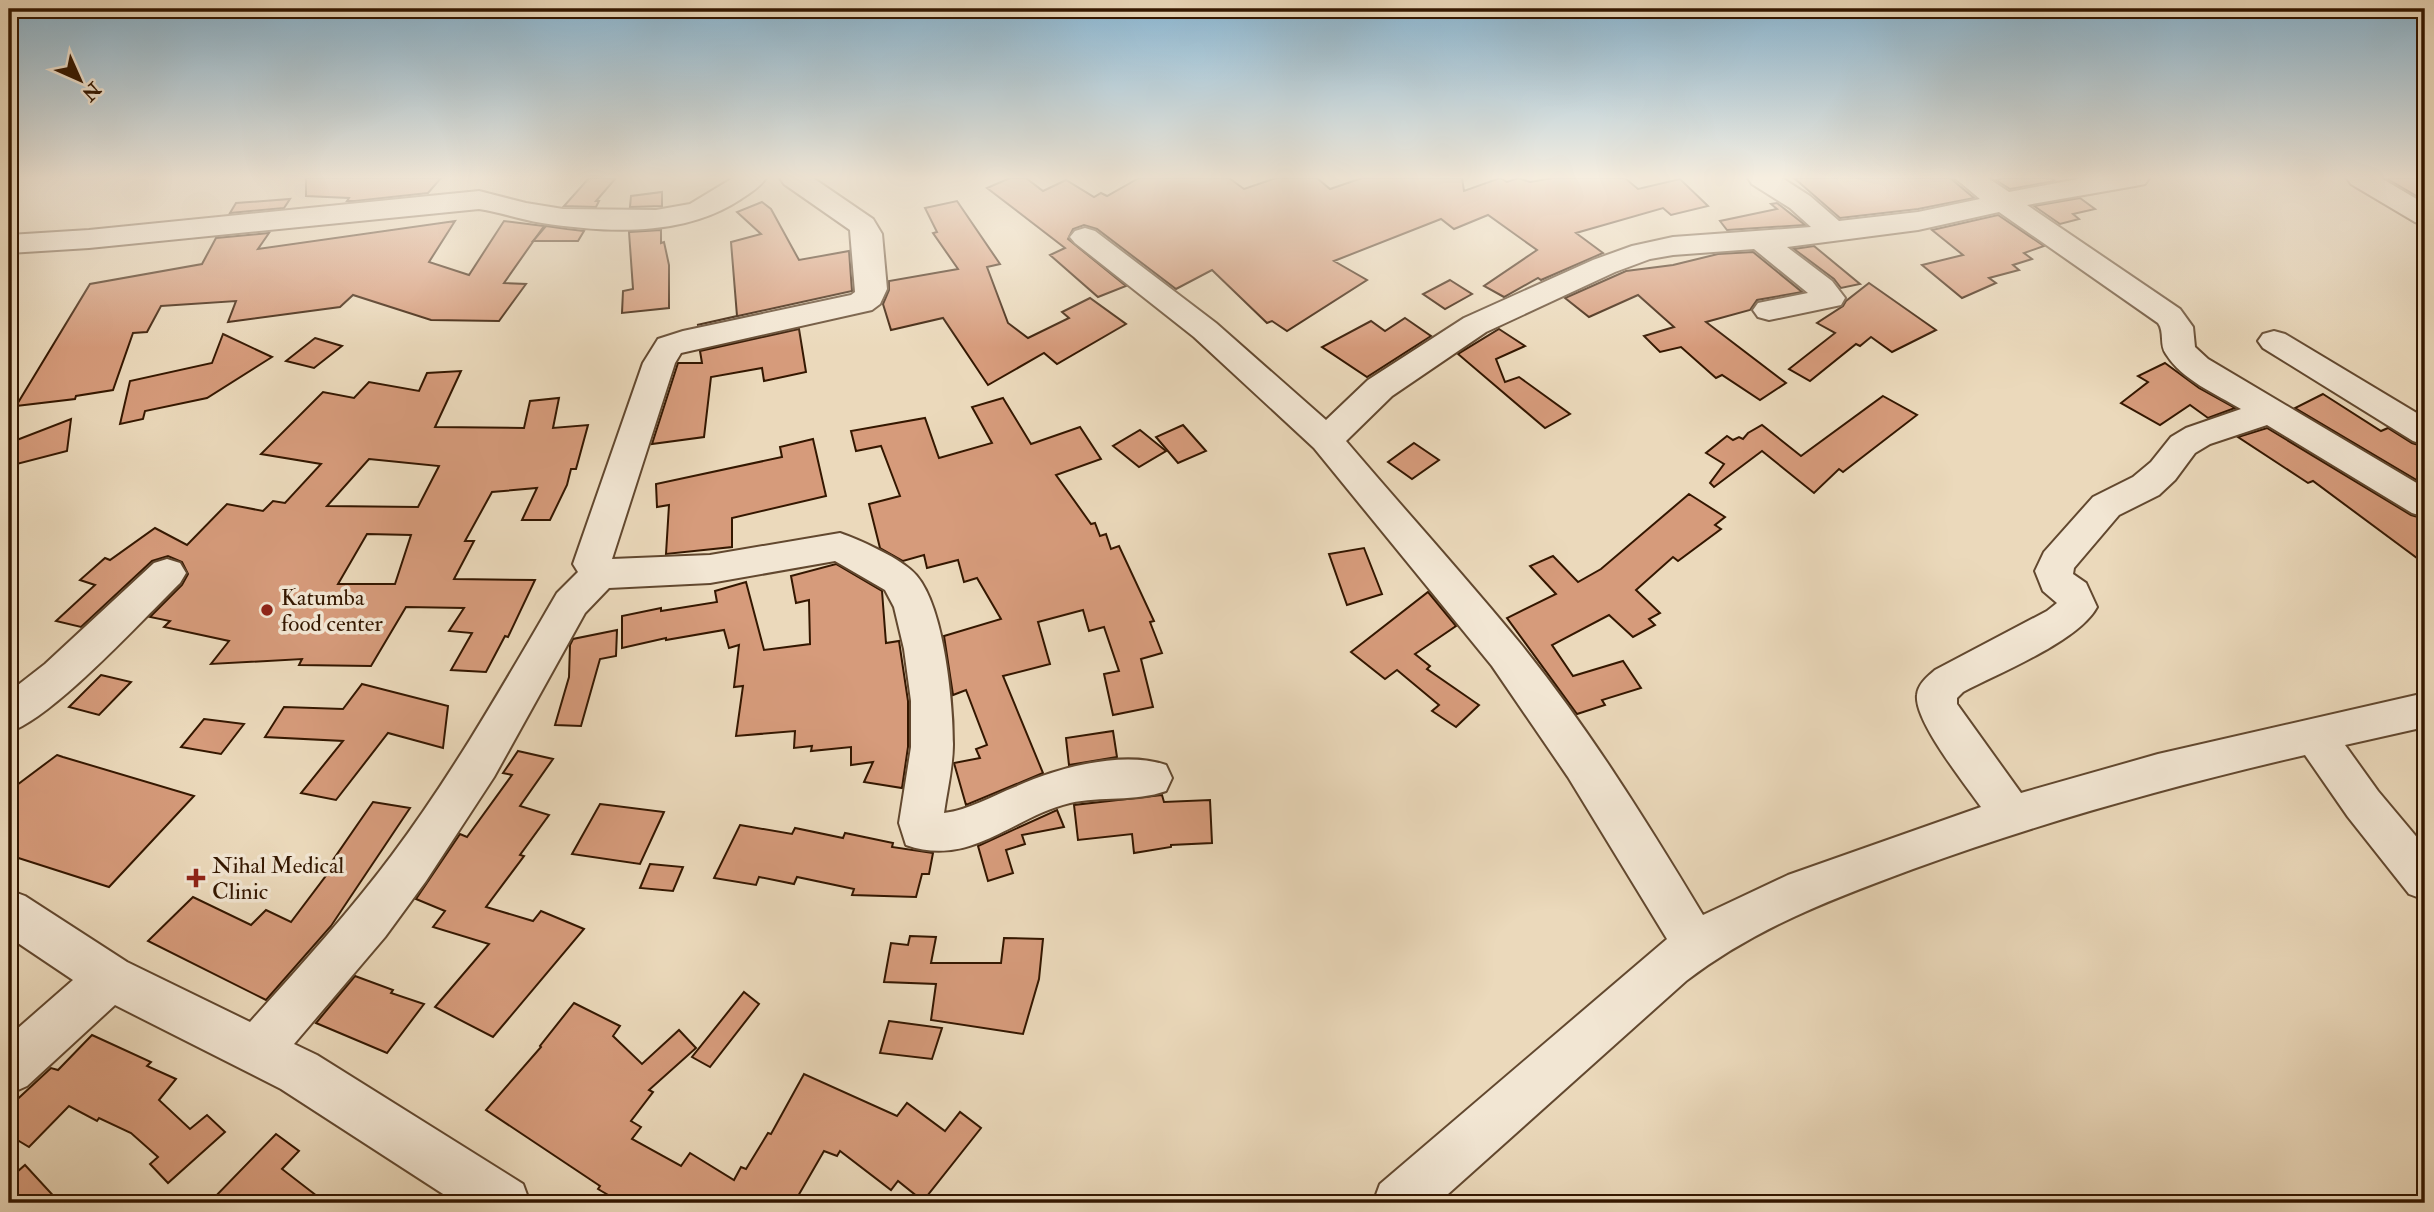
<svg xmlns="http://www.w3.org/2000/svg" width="2434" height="1212" font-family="'IM FELL Double Pica',serif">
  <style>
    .building { fill: #d69b7b; stroke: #341700; stroke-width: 2; fill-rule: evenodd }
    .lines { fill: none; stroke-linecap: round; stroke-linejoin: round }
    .minor-casing { stroke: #62482f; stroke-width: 4 }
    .minor { fill: #f2e6d3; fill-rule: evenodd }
    .poi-dot { fill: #8f2418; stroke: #f2e6d3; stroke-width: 2.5 }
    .labels { text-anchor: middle; stroke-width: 7; stroke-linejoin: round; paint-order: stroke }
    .poi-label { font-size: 23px; fill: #341700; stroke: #f2e6d3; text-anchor: start }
  </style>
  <rect width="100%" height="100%" fill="#ebd9bb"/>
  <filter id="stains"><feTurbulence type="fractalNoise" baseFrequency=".00286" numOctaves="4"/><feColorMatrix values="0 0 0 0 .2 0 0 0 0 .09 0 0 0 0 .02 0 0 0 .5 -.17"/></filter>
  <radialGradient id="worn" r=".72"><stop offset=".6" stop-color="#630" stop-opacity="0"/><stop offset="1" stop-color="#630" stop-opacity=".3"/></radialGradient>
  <g class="building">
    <polygon points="306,178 441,178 428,193 355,201 347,201 349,198 306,196"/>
    <polygon points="589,178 616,178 596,201 599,201 596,207 564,206"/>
    <polygon points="1010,178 1026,178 1043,191 1066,180 1094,197 1101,193 1107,196 1139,178 1229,178 1244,189 1276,178 1317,178 1330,189 1362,178 1462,178 1464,191 1500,178 1507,182 1518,178 1530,182 1553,178 1625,178 1638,189 1680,179 1708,206 1671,215 1663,208 1576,233 1603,253 1541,280 1538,278 1504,297 1484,286 1537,250 1488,215 1454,229 1441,219 1334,261 1367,280 1287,331 1272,321 1267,323 1212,270 1176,289 1097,229 1084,225 1073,229 1068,239 1126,286 1098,297 1050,255 1065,248 987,188"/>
    <polygon points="1794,178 1950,178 1974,198 1918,209 1840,218"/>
    <polygon points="2003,178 2051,178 2055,181 2010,189 1996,180"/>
    <polygon points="2386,178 2425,178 2425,201"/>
    <polygon points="662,192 662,206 630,207 631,196"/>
    <polygon points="2080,198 2095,209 2073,214 2079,219 2060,224 2034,206"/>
    <polygon points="290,199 284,208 230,213 236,203"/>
    <polygon points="957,201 1000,264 987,267 1008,323 1028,338 1069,318 1062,312 1090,298 1126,324 1057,364 1044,353 988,385 943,318 891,330 883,304 889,290 889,281 958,269 933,233 937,232 925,208"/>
    <polygon points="762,202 771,209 799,260 849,251 852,291 697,325 737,316 731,242 761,234 737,212"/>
    <polygon points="1777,203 1805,225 1727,230 1720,221 1777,209 1771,204"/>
    <polygon points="1998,215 2044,246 2024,253 2032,259 2013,265 2019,270 1989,278 1996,283 1962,298 1922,265 1963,255 1932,230"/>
    <polygon points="455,221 429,262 469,275 504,221 544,226 504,283 526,284 499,321 431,320 353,295 340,307 228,322 236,301 161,306 147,332 133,333 113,390 76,396 75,399 16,406 90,284 202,264 216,238 269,233 258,249"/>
    <polygon points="546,226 567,229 584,231 578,241 533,241"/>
    <polygon points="661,230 661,243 664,242 669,265 669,308 622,313 623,291 633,289 629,232"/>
    <polygon points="1814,246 1860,284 1841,288 1834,279 1794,249"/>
    <polygon points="1753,252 1802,292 1757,300 1750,310 1706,322 1786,383 1760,400 1722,375 1716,378 1681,347 1660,352 1644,336 1674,327 1638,295 1589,317 1565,298 1626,271 1673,265 1718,254"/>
    <polygon points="1450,280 1472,294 1445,309 1423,294"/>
    <polygon points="1869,283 1936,330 1892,352 1871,337 1860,346 1856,344 1810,381 1789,369 1835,333 1817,323 1843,306 1846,301"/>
    <polygon points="1405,318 1431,336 1367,377 1322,347 1371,321 1385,331"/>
    <polygon points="799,329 806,372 764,381 762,368 711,377 704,437 652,444 678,363 702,363 700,351"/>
    <polygon points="1499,329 1525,346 1496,359 1505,382 1519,377 1570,414 1545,428 1458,354"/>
    <polygon points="223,334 272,357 207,398 145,411 143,419 120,424 130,381 212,363"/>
    <polygon points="315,338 342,346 314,368 286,361"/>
    <polygon points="2165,363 2199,388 2235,408 2208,418 2190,405 2160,425 2121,403 2148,382 2138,376"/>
    <path d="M461 371 435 427 524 428 530 401 559 398 553 428 588 425 576 469H571L567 485 550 520H522L537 488 492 492 465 541H474L454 579 535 580 508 637 505 636 486 672 451 670 472 633 449 631 464 608 406 607 371 666 299 665 302 659 211 664 229 641 164 627 170 621 150 617 182 585 188 574 182 562 168 556 152 561 81 627 56 621 95 585 80 580 105 558 110 560 155 528 187 545 227 504 263 511 273 501 285 503 321 464 261 454 323 392 354 398 369 382 419 391 427 373ZM369 459 439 466 418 507 327 506ZM367 534 411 535 395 584H338Z"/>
    <polygon points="2323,394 2381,431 2388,428 2412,443 2425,447 2425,485 2295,408"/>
    <polygon points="1883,396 1917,415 1843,472 1839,469 1814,493 1762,451 1714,487 1710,483 1724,464 1706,453 1727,436 1733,440 1739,437 1743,439 1748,433 1762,425 1801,456"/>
    <polygon points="1003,398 1031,444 1080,427 1101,459 1056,475 1091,524 1095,523 1100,536 1106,534 1111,549 1119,546 1154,621 1150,622 1162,653 1141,659 1153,707 1113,715 1104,674 1119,671 1104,627 1089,631 1083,610 1038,622 1050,664 1003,676 1043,773 966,805 954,763 980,758 976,749 987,745 966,690 953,695 944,636 1001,619 977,578 964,582 958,560 927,568 924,555 903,561 880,548 869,504 900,496 881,446 856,451 851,431 925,418 939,458 992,443 972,407"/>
    <polygon points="71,419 67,451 9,466 9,443"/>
    <polygon points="1183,425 1206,451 1178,463 1156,437"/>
    <polygon points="2267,428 2411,515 2425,519 2425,564 2313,481 2308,483 2238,437"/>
    <polygon points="1140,430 1166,451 1139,467 1113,446"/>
    <polygon points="813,439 826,496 732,518 732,547 666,554 669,505 657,507 656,484 782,457 780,447"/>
    <polygon points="1414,443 1439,460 1412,479 1388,462"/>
    <polygon points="1689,494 1725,517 1715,525 1721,529 1678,561 1673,557 1636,590 1660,613 1649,619 1655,625 1633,637 1609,615 1552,645 1573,676 1623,661 1641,688 1602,700 1605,705 1577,714 1507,618 1556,594 1530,566 1553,556 1578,582 1601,569"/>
    <polygon points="1364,548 1382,594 1347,605 1329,554"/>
    <polygon points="836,564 882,591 886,643 899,641 908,701 908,747 902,788 864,782 873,762 851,765 851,747 811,751 812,746 794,748 795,731 736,736 743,686 734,687 739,645 729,648 724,630 666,640 666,638 622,648 622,616 661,608 661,611 717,602 715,591 746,582 764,650 810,644 809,600 796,603 791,576"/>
    <polygon points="1428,592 1456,626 1415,654 1430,666 1427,669 1479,705 1456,727 1432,711 1439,705 1397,670 1385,679 1351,652"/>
    <polygon points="617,630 616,656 600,659 581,726 555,725 569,677 570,645 573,639"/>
    <polygon points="101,675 131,682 99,715 69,707"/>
    <polygon points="362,684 448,706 443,748 388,733 336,800 301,793 343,741 265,737 284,707 343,709"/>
    <polygon points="204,719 244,724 221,754 181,747"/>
    <polygon points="1113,731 1117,757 1069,765 1066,738"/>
    <polygon points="518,751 553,759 520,806 549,815 520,855 524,856 486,907 533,921 541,911 584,929 493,1037 435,1007 489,944 433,927 445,911 416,899 460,834 467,837 512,775 503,773"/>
    <polygon points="57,755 63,757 194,796 109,887 9,855 9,791"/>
    <polygon points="1162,795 1164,802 1210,800 1212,843 1171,845 1171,847 1134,853 1132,834 1078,840 1074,805"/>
    <polygon points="373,802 410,808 331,926 266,1000 148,941 193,897 251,925 266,910 291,922 337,861 333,860"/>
    <polygon points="600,804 664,812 640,864 572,854"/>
    <polygon points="1057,810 1064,827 1022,835 1025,844 1006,850 1013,873 988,881 978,846"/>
    <polygon points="740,825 792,834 795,828 843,838 845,833 893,843 892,847 933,853 929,874 922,874 916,897 852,895 854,889 797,877 794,884 759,877 756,885 714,878"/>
    <polygon points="650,864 683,867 673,891 640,888"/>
    <polygon points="910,936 936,937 931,963 1001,963 1004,938 1043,939 1039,979 1023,1034 931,1020 936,984 884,982 891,943 908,945"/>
    <polygon points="355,976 393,990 391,993 424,1004 387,1053 316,1023"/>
    <polygon points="744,992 759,1004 710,1067 692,1057"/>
    <polygon points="574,1003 620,1026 613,1036 642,1064 679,1030 696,1048 649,1090 653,1092 631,1121 641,1127 632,1139 681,1166 690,1153 734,1180 741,1167 746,1169 768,1133 771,1134 804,1074 897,1116 907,1103 945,1131 960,1112 981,1128 923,1201 898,1181 891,1190 840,1151 837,1156 824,1151 794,1203 622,1203 598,1189 600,1186 486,1110 541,1047 540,1046"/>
    <polygon points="889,1021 942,1028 932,1059 880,1053"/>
    <polygon points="92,1035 151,1062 147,1066 176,1079 159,1100 190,1129 207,1115 225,1132 168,1183 150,1164 158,1157 131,1133 99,1118 97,1121 69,1106 29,1147 9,1135 9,1107 51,1068 58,1070"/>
    <polygon points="276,1134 299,1151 282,1169 326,1203 209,1203"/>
    <polygon points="25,1165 60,1203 15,1203 9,1196 9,1179"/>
  </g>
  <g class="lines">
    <defs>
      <g id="minor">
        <path d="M733 178H766C760 187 750 193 741 199 684 237 608 233 542 223 521 220 500 212 479 209L89 248 9 253V235L89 230 479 191 526 203 563 209 656 210 690 204Z"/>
        <path d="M780 178H813L873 219 882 234 887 289 880 304 872 310 681 353 675 363 612 559 710 555 840 533C860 540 895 556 911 570 944 597 953 703 953 744 953 767 947 791 944 813 969 810 992 796 1015 787 1056 768 1122 750 1166 765L1172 778 1166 791C1135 802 1101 796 1070 803 1012 817 970 868 906 845L899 823 911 747V701L904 649 894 607 885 590 835 561 710 583 609 588 585 613 494 777 426 881 385 937 294 1044 317 1055 523 1184 530 1203H457L281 1089 115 1005 27 1086 9 1094V1036L73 980 9 937V890L25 896 127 962 250 1022C299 967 348 914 392 855 454 772 505 682 557 593L578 572 573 564 643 363 658 339 683 331 851 295 855 292 850 230 784 184Z"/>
        <path d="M1748 178H1782L1810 196 1839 221 1918 212 1980 199 1955 178H1988L2009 192 2083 178H2149L2145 184 2135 186 2027 205 2180 309 2193 327 2195 347 2208 359 2425 488V517L2412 513 2267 425 2210 444 2195 453 2175 480 2159 495 2119 515 2074 568 2073 574 2086 583 2097 607C2079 641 1999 673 1963 692L1957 698V704L2021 793 2158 754 2425 693V727L2345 745 2378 791 2425 847V900L2409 894 2348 817 2305 755C2171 786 2042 822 1913 869 1832 899 1755 928 1686 981L1438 1203H1373L1380 1184 1667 939 1568 777 1492 666 1314 448 1194 337 1075 243 1070 237 1075 231 1085 228 1095 231 1216 323 1326 420 1368 380 1464 318 1593 260 1632 246 1673 237 1811 227 1790 208 1752 184ZM1999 212 2158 323C2165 332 2159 345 2166 354 2182 380 2216 394 2241 409L2186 428 2171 437 2151 462 2133 477 2093 497 2044 552 2035 571 2043 591 2057 603 2047 611 1935 670C1927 677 1918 684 1917 695 1914 721 1965 784 1981 807L1788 875 1703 915C1647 822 1588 727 1519 642 1463 574 1403 508 1346 441L1392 396 1486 332 1615 272 1650 259 1673 255 1754 249 1808 293 1758 303 1753 310 1758 317 1769 320 1841 305 1845 298 1832 281 1787 247 1918 230Z"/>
        <polygon points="2347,178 2381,178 2425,204 2425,225 2415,222 2351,184"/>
        <polygon points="2274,331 2285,334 2425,418 2425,445 2413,441 2263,348 2258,341 2263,334"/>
        <path d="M167 559 180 563 186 573 180 583C143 619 53 718 9 732V692L45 664 154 563Z"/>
      </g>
    </defs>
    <use href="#minor" class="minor-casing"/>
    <use href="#minor" class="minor"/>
  </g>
  <linearGradient id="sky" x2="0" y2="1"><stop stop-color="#88b6d3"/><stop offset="0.51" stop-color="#f6eee0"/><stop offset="1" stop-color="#f6eee0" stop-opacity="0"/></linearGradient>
  <rect width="2434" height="348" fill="url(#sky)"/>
  <g class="poi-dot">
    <circle cx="267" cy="610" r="7"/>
    <path d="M192.5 867.5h7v7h7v7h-7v7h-7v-7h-7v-7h7z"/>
  </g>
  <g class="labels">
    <g class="poi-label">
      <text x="281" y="605">Katumba<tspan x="281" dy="26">food center</tspan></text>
      <text x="212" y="873">Nihal Medical<tspan x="212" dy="26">Clinic</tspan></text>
    </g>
  </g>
  <rect width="2434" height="1212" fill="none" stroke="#ebd9bb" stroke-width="35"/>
  <rect x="10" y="10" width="2413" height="1191" fill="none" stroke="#341700" stroke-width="3.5"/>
  <rect x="18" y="18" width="2399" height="1177" fill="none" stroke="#341700" stroke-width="2"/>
  <g transform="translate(80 80) rotate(135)" stroke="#f2e6d3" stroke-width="5" paint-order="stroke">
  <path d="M0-5L12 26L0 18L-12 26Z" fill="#341700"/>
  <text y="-10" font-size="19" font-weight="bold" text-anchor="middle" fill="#341700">N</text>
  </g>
  <rect width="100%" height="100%" filter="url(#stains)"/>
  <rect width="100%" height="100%" fill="url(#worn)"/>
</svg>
